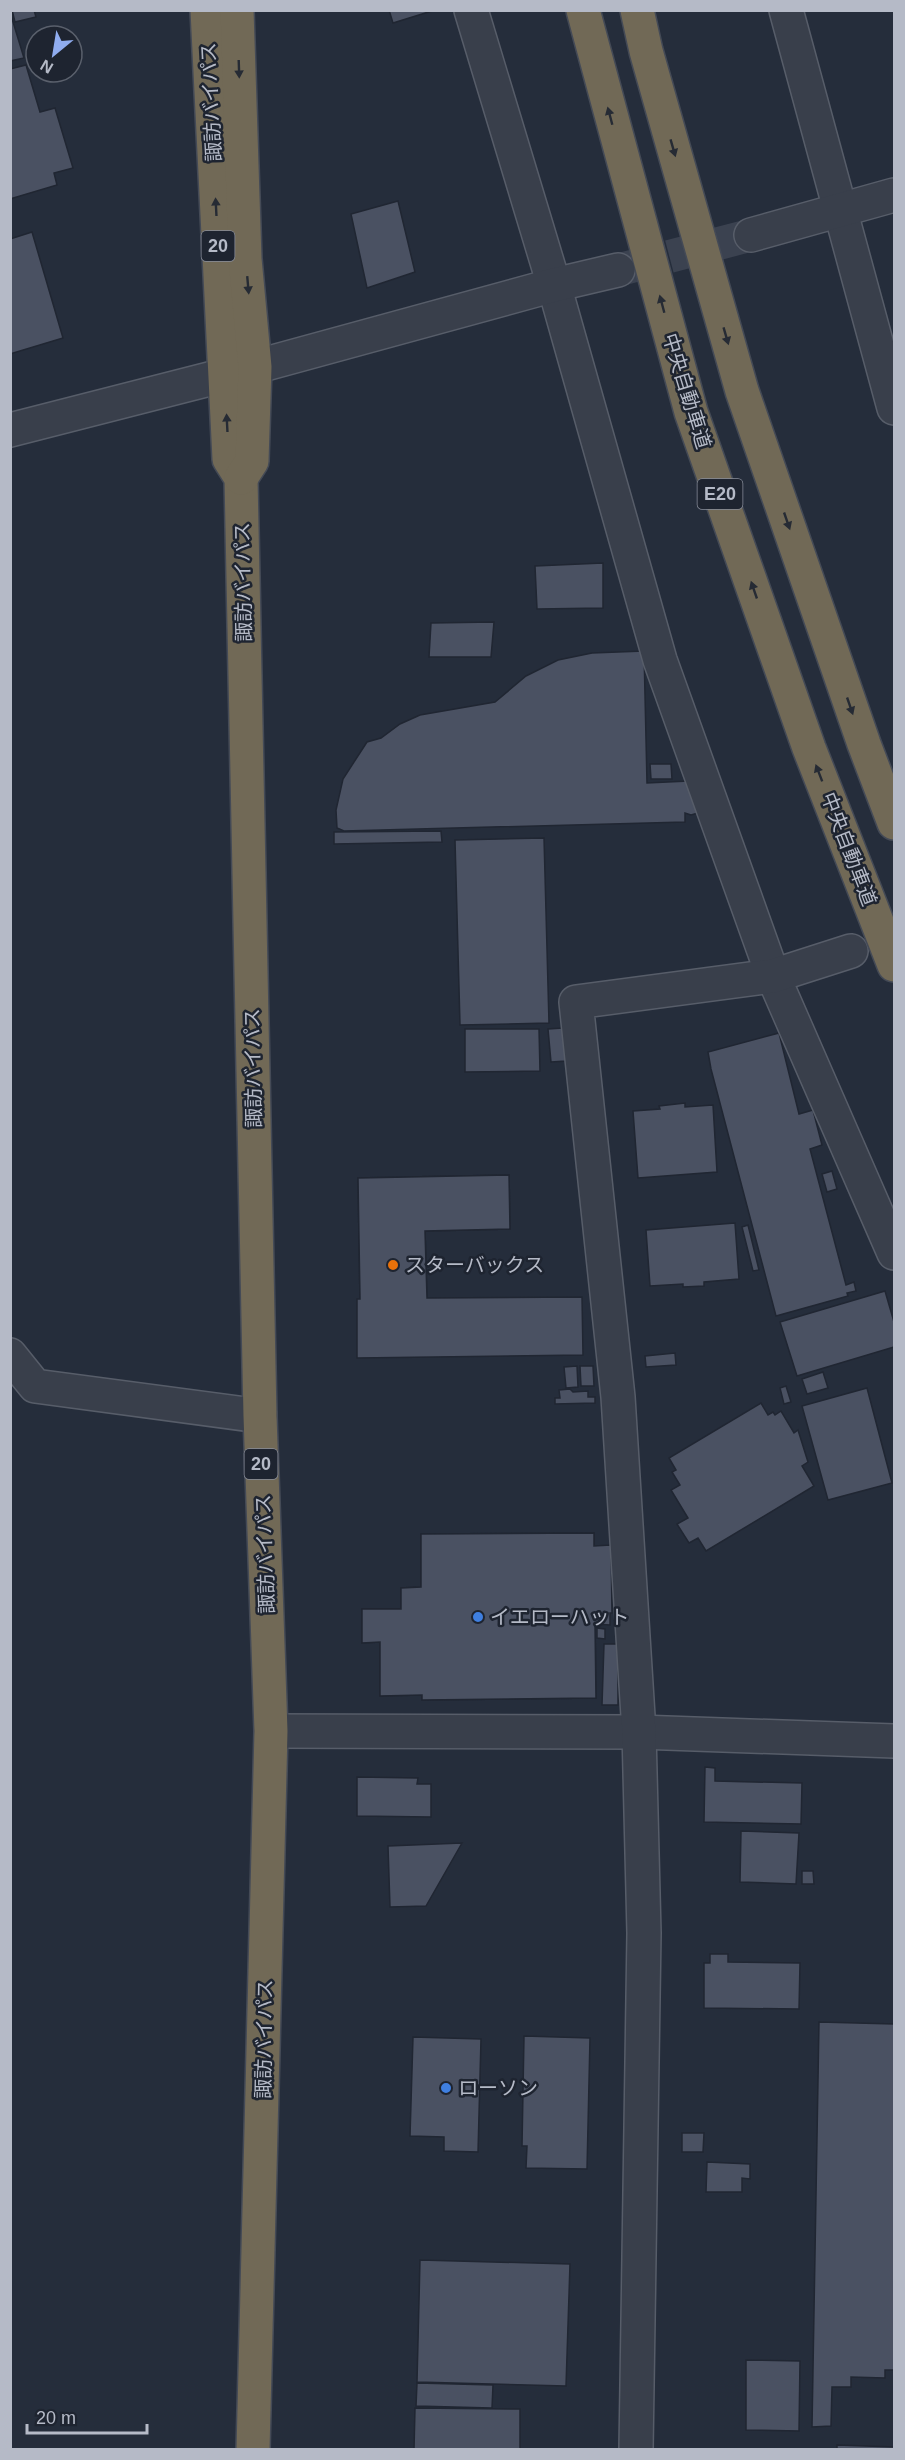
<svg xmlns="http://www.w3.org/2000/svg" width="905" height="2460" font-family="Arial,'Noto Sans JP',sans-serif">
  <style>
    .building { fill: #4a5162; stroke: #202632; stroke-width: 1.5 }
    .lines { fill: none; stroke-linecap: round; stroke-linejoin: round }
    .minor-tunnel { stroke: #3b4250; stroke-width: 33; stroke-dasharray: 33 16; stroke-linecap: butt }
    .minor-casing { stroke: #575d69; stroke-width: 36 }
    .highway-casing { stroke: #444a56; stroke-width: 36 }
    .minor { stroke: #393f4b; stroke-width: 33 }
    .highway { stroke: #716956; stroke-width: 33 }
    .oneway { fill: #262b34 }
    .food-dot { fill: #e8710a; stroke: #1e2430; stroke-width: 2 }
    .shop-dot { fill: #3f7fe0; stroke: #1e2430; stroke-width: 2 }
    .labels { text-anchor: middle; stroke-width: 5; stroke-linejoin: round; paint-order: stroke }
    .shield { fill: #1e2430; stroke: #888d9a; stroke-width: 1.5 }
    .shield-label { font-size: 18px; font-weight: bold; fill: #b5bac7 }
    .street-label { font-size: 20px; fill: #b5bac7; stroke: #1e2430 }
    .poi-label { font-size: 20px; fill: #b5bac7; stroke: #1e2430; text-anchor: start }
  </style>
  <rect width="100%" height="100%" fill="#252d3b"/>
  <g class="building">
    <polygon points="12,10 34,10 36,17 15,22"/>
    <polygon points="389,10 435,10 393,23"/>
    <polygon points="10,12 24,58 10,61"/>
    <polygon points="26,65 40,112 55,108 73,168 54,173 57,185 10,199 10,69"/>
    <polygon points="398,201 415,272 367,288 351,214"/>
    <polygon points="32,232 63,338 10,354 10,239"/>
    <polygon points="603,563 603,608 537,609 535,566"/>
    <polygon points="494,622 491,657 429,657 431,623"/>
    <polygon points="644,651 647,783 689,781 698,813 691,815 685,813 685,822 344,831 337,828 336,810 343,779 367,742 381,738 400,724 420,715 495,702 526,676 558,660 592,653"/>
    <polygon points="650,764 671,764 672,779 651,779"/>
    <polygon points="441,831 442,842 334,844 334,832"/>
    <polygon points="544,838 549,1023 460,1025 455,840"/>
    <polygon points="563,1028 566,1061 551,1062 548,1029"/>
    <polygon points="465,1029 539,1029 540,1071 465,1072"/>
    <polygon points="779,1033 799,1114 813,1110 822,1145 810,1149 846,1285 854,1282 856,1291 847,1293 848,1296 776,1316 711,1069 708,1052"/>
    <polygon points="685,1103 685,1107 713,1105 717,1172 638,1178 633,1111 660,1109 659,1106"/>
    <polygon points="832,1171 837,1189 827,1192 822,1174"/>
    <polygon points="509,1175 510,1229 425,1231 427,1298 360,1299 358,1178"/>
    <polygon points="509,1175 510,1229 425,1231 427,1298 582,1297 583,1355 357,1358 357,1299 360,1299 358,1178"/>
    <polygon points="735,1223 739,1279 704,1282 704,1286 683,1287 683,1284 650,1286 646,1230"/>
    <polygon points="748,1225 759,1270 753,1271 742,1227"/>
    <polygon points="885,1291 894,1322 894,1347 797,1376 780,1322"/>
    <polygon points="675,1353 676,1365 646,1367 645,1356"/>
    <polygon points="577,1366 578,1387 566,1388 564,1367"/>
    <polygon points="580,1366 593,1366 594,1386 581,1386"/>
    <polygon points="823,1372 828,1388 807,1394 802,1379"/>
    <polygon points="786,1386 791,1402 784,1404 780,1388"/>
    <polygon points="867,1388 892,1483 828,1500 802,1406"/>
    <polygon points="570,1389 573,1392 588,1391 588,1397 595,1397 595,1403 555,1404 555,1398 560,1398 559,1390"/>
    <polygon points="761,1403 768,1415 773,1412 775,1415 781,1411 794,1433 798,1430 808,1462 802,1466 814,1486 706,1551 698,1538 689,1543 677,1524 688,1518 671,1490 680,1485 672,1472 676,1470 669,1458"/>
    <polygon points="594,1533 596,1698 422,1700 422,1695 380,1696 380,1642 362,1643 362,1609 401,1609 401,1588 421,1587 421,1534"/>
    <polygon points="594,1533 594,1546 611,1545 612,1613 610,1613 610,1625 595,1624 596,1698 422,1700 422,1695 380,1696 380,1642 362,1643 362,1609 401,1609 401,1588 421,1587 421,1534"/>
    <polygon points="597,1628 605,1629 605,1639 597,1638"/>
    <polygon points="604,1644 618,1644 618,1705 602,1705"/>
    <polygon points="705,1767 715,1768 715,1781 802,1783 801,1824 704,1822"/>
    <polygon points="357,1777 418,1778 417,1784 431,1784 431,1817 357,1816"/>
    <polygon points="741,1831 799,1833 796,1884 740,1882"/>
    <polygon points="462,1843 426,1906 390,1907 388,1846"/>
    <polygon points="802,1871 813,1871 814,1884 802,1884"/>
    <polygon points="710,1954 728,1954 728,1962 800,1963 799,2009 704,2008 704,1963 710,1963"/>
    <polygon points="819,2022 894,2024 894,2370 885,2370 885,2378 851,2377 851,2387 832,2387 831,2426 812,2427"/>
    <polygon points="524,2036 590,2038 587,2169 526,2168 527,2146 522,2146"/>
    <polygon points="413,2037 481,2039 478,2152 444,2151 444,2137 410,2136"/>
    <polygon points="682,2133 704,2133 703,2152 682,2152"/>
    <polygon points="707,2162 750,2164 750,2179 742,2178 742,2192 706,2192"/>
    <polygon points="420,2260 570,2264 566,2386 417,2382"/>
    <polygon points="746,2360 800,2361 799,2431 746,2430"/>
    <polygon points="417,2383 493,2385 492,2408 416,2406"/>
    <polygon points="415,2408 520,2409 520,2450 414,2450"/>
    <polygon points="837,2445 894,2447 894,2450 837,2450"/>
  </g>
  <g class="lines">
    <polyline class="minor-tunnel" points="622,269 751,235"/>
    <defs>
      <g id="minor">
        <polyline points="471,10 554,285 660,660 773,976 894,1253"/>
        <polyline points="786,10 894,408"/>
        <polyline points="751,235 894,195"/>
        <polyline points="10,430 225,375 554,285 618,270"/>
        <polyline points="10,1355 35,1386 260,1416"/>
        <polyline points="271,1731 639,1732 894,1741"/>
        <polyline points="636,2450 644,1933 639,1732 618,1397 576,1002 773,976 851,951"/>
      </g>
      <g id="highway">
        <polyline points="207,10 229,459 241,478 260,1416 271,1731 253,2450"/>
        <polyline points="237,10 245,259 255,367 252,461 241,478"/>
        <polyline points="583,10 691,412 809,748 894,965"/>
        <polyline points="637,10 646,51 742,391 864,744 894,823"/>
      </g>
    </defs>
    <use href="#minor" class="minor-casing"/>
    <use href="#highway" class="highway-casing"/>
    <use href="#minor" class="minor"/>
    <use href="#highway" class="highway"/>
  </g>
  <defs><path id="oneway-solid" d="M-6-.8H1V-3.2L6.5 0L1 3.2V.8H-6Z" transform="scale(1.5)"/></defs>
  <g class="oneway">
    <use href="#oneway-solid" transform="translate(239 69) rotate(88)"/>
    <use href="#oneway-solid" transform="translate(610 116) rotate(-105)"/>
    <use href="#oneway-solid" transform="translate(673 148) rotate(74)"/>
    <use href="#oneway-solid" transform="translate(216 207) rotate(-93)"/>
    <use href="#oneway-solid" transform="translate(248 285) rotate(85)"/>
    <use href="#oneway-solid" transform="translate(662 304) rotate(-105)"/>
    <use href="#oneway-solid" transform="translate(726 336) rotate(74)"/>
    <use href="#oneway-solid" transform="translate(227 423) rotate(-93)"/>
    <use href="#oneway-solid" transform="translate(787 521) rotate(71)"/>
    <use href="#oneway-solid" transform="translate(754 590) rotate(-109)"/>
    <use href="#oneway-solid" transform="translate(850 706) rotate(71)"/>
    <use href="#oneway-solid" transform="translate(819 773) rotate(-111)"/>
  </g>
  <circle class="food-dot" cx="393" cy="1265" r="6"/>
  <g class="shop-dot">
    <circle cx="478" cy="1617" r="6"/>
    <circle cx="446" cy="2088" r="6"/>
  </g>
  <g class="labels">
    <g class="shield">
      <rect x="201.5" y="231" width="33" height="30" rx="4.5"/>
      <rect x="697.5" y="479" width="45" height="30" rx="4.5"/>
      <rect x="244.5" y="1449" width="33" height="30" rx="4.5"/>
    </g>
    <g class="shield-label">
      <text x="218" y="252">20</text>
      <text x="720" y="500">E20</text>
      <text x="261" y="1470">20</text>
    </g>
    <g class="street-label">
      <text transform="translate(211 102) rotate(-93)" y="7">諏訪バイパス</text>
      <text transform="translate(687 391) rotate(73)" y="7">中央自動車道</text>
      <text transform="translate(243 582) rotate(-91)" y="7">諏訪バイパス</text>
      <text transform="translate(849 849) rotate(69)" y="7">中央自動車道</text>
      <text transform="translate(253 1068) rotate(-91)" y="7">諏訪バイパス</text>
      <text transform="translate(265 1554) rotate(-92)" y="7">諏訪バイパス</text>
      <text transform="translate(264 2039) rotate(-89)" y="7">諏訪バイパス</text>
    </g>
    <g class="poi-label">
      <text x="405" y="1272">スターバックス</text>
      <text x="490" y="1624">イエローハット</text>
      <text x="458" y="2095">ローソン</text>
    </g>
  </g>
  <rect width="905" height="2460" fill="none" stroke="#b5bac7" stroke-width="24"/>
  <g transform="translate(54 54) rotate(210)"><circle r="28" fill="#1e2430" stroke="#5a606c" stroke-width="1.5"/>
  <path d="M0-4.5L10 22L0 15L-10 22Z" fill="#90adf0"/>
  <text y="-9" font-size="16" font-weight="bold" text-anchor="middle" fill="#b5bac7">N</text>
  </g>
  <path d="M27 2424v9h120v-9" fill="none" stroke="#b5bac7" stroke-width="3"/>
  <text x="36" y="2424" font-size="18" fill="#b5bac7" stroke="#1e2430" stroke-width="4.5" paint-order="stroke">20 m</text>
</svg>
